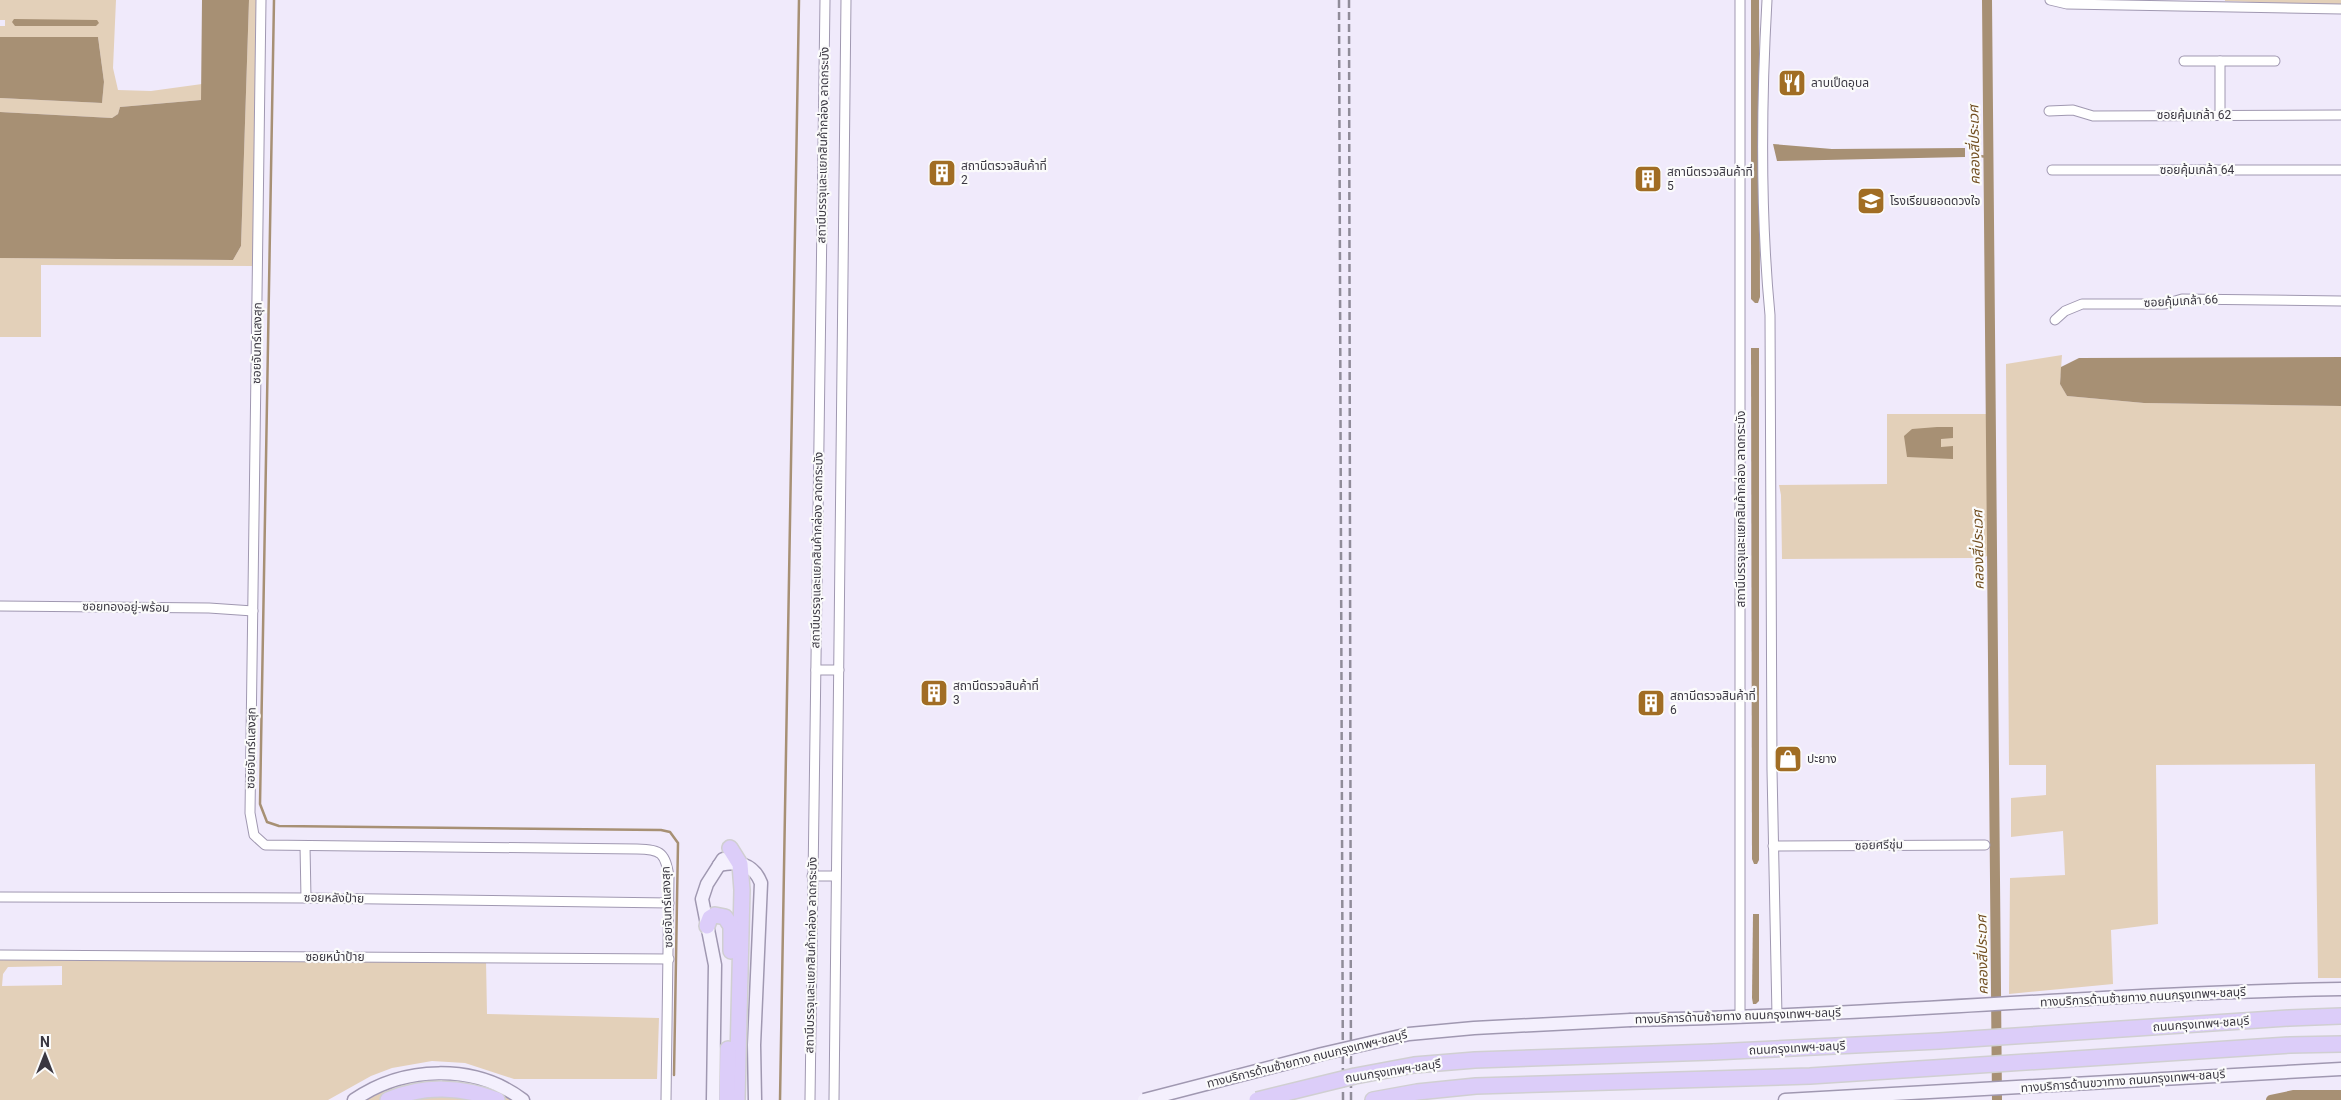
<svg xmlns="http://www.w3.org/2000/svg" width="2341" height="1100" font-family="Roboto,'Noto Sans Thai',sans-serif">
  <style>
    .green { fill: #e3d0b9; fill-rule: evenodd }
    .water { fill: #a79074 }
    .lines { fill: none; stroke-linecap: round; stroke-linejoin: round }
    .stream { stroke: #a79074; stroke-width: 2.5 }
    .canal { stroke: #a79074; stroke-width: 10 }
    .minor-casing { stroke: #a098b1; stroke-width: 11 }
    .secondary-casing { stroke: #a098b1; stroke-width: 15 }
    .motorway-casing { stroke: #d0cfd1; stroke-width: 18 }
    .minor { stroke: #fff; stroke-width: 9 }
    .secondary { stroke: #f4f0fd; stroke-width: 12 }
    .motorway { stroke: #dccdf9; stroke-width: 15 }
    .rail { stroke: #908c99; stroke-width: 2.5; stroke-dasharray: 8 4; stroke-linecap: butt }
    .secondary-bridge-casing { stroke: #a098b1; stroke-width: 15; stroke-linecap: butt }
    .motorway-bridge-casing { stroke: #d0cfd1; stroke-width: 18; stroke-linecap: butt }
    .secondary-bridge { stroke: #f4f0fd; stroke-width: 12 }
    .motorway-bridge { stroke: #dccdf9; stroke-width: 15 }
    .labels { text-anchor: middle; stroke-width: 4.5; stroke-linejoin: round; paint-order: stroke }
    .poi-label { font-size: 12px; fill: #3a3741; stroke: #fbfbfb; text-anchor: start }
    .street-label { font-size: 12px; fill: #3a3741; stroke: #fbfbfb }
    .water-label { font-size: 14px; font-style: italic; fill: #724f21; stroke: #fbfbfb }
  </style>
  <rect width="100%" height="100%" fill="#f0eafb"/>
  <g class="green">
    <polygon points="0,0 116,0 113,68 118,90 151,91 202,84 201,100 120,107 118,114 112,118 0,112 0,98 102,103 104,82 98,37 0,37 0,26 5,26 5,20 0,20"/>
    <polygon points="249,0 257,0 253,266 41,265 41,337 0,337 0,258 233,260 241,246"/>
    <polygon points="2225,0 2341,0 2341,5 2225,1"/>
    <polygon points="2062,355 2060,384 2067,396 2144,403 2341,406 2341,978 2318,978 2315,764 2156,765 2158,924 2111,930 2113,984 2009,994 2010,878 2065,875 2063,831 2011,837 2011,798 2046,795 2046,765 2009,765 2006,364"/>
    <polygon points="1887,414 1986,414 1989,556 1972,558 1782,559 1781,495 1779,485 1887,484"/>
    <path d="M0 956 486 960 487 1014 659 1018 657 1079H514L465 1063 432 1061 392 1068 371 1076 328 1100H0ZM62 966V985L2 986 3 974 8 967Z"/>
    <path d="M433 1080C463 1080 487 1086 514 1100H367C388 1088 409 1082 433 1080Z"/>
  </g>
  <g class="water">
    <polygon points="202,0 249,0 241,246 233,260 0,258 0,112 112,118 118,114 120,107 201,100"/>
    <polygon points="1751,0 1759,0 1760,297 1758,303 1755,303 1751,299"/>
    <polygon points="14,19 97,20 99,23 96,26 15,26 12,22"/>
    <polygon points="0,37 98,37 104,82 102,103 0,98"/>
    <polygon points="1773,144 1832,149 1965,148 1965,157 1777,161"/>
    <polygon points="1751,348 1759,348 1759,860 1757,864 1754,864 1752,859"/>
    <polygon points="2341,357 2341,406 2144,403 2067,396 2060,384 2061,367 2079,358"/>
    <polygon points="1937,427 1953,427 1953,438 1941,439 1941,447 1953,446 1953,459 1907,457 1904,436 1912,429"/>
    <polygon points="1753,914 1759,914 1759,1001 1756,1004 1753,1004 1752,998"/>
  </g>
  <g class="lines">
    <g class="stream">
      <polyline points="274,0 260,804 267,822 279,826 661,830 670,832 678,843 674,1075"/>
      <polyline points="1979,156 1989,157"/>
      <polyline points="780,1100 799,0"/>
    </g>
    <g class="canal">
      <polyline points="1987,0 1997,1100"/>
      <polyline points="2271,1100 2294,1095 2341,1095"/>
    </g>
    <defs>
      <g id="minor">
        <path d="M261 0 250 813 254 835 265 845 637 849C662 849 665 854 669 876L666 1100"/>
        <polyline points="1740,0 1740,1018"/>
        <path d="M1767 0C1761 106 1760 210 1770 315L1772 770 1777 1016"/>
        <polyline points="2050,0 2067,4 2341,9"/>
        <polyline points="2184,61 2275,61"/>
        <polyline points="2220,61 2220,114"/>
        <polyline points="2049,111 2073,110 2093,116 2341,115"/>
        <polyline points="2052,170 2341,170"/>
        <polyline points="2055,320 2065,311 2082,304 2165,304 2182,299 2341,301"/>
        <polyline points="0,606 209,608 253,611"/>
        <polyline points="816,670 839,670"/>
        <polyline points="305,846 306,898"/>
        <polyline points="1773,846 1985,845"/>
        <polyline points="812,876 836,876"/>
        <polyline points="0,897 306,898 669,903"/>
        <polyline points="0,955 669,959"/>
        <polyline points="810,1100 825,0"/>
        <polyline points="834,1100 846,0"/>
      </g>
      <g id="secondary">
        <path d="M719 865C738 861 753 863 761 883L754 1045 755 1100"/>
        <path d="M1631 1020C1868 1016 2104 993 2341 989"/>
        <path d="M354 1100C403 1066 474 1063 523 1100"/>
        <polyline points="713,1100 715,965 702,899 707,884 723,859"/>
        <polyline points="1785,1100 2341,1069"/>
      </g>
      <g id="motorway">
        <polyline points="730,848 740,864 742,890 737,1100"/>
        <polyline points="707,926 710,918 715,915 725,917 731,926 731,951"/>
        <polyline points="1713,1052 1939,1041 2289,1018 2341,1016"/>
        <path d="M388 1100C423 1085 462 1086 497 1100"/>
        <polyline points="727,1100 728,1049"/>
        <polyline points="1373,1100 1417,1092 1476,1086 1810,1076 2290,1045 2341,1044"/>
      </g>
    </defs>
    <use href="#minor" class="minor-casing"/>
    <use href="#secondary" class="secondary-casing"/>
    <use href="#motorway" class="motorway-casing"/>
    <use href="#minor" class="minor"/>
    <use href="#secondary" class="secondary"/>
    <use href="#motorway" class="motorway"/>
    <g class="rail">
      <polyline points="1339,0 1343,1100"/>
      <polyline points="1349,0 1351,1100"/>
    </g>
    <defs>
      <polyline id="secondary-bridge" points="1144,1100 1322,1054 1409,1034 1474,1028 1631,1020"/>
      <polyline id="motorway-bridge" points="1257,1100 1355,1076 1414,1065 1475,1060 1713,1052"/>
    </defs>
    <use href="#secondary-bridge" class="secondary-bridge-casing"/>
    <use href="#motorway-bridge" class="motorway-bridge-casing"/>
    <use href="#secondary-bridge" class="secondary-bridge"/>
    <use href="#motorway-bridge" class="motorway-bridge"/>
  </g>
  <defs>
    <symbol id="restaurant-square" viewBox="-11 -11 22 22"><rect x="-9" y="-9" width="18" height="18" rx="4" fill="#a16d24" stroke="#fbfbfb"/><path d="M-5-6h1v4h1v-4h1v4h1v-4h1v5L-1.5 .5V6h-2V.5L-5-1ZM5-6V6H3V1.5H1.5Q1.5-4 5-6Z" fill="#fff"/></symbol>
    <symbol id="building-square" viewBox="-11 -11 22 22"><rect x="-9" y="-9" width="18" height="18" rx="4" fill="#a16d24" stroke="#fbfbfb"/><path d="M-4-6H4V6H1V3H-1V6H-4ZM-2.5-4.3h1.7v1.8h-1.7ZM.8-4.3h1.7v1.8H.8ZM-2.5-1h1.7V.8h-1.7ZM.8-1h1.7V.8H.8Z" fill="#fff"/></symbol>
    <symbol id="school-square" viewBox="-11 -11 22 22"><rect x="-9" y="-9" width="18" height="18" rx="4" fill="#a16d24" stroke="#fbfbfb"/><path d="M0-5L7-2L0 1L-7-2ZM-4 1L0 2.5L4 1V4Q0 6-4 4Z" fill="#fff"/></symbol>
    <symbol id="shop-square" viewBox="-11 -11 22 22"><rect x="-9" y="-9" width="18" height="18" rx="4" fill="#a16d24" stroke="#fbfbfb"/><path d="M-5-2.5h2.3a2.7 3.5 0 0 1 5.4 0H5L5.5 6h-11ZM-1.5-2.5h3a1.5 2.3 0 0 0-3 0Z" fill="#fff"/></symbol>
  </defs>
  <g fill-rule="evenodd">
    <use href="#restaurant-square" x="1776" y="67" width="32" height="32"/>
    <use href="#building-square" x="926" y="157" width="32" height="32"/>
    <use href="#building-square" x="1632" y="163" width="32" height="32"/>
    <use href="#school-square" x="1855" y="185" width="32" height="32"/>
    <use href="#building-square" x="918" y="677" width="32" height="32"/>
    <use href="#building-square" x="1635" y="687" width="32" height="32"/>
    <use href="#shop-square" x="1772" y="743" width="32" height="32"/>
  </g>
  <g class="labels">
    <g class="poi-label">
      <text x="1811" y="87">ลาบเป็ดอุบล</text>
      <text x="961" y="170">สถานีตรวจสินค้าที่<tspan x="961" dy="14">2</tspan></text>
      <text x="1667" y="176">สถานีตรวจสินค้าที่<tspan x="1667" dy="14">5</tspan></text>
      <text x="1890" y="205">โรงเรียนยอดดวงใจ</text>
      <text x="953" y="690">สถานีตรวจสินค้าที่<tspan x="953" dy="14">3</tspan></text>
      <text x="1670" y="700">สถานีตรวจสินค้าที่<tspan x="1670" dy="14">6</tspan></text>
      <text x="1807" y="763">ปะยาง</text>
    </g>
    <g class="street-label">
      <text x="2194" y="119">ซอยคุ้มเกล้า 62</text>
      <text transform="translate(823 145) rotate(-89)" y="4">สถานีบรรจุและแยกสินค้ากล่อง ลาดกระบัง</text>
      <text x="2197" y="174">ซอยคุ้มเกล้า 64</text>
      <text transform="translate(2181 301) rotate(-3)" y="4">ซอยคุ้มเกล้า 66</text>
      <text transform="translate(257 343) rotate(-89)" y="4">ซอยจันทร์แสงสุก</text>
      <text transform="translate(1741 509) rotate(-90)" y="4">สถานีบรรจุและแยกสินค้ากล่อง ลาดกระบัง</text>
      <text transform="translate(817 550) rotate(-89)" y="4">สถานีบรรจุและแยกสินค้ากล่อง ลาดกระบัง</text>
      <text transform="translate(126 607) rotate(1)" y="4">ซอยทองอยู่-พร้อม</text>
      <text transform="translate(251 748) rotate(-89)" y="4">ซอยจันทร์แสงสุก</text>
      <text transform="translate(1879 845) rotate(-2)" y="4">ซอยศรีชุ่ม</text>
      <text transform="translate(334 898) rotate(1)" y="4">ซอยหลังป้าย</text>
      <text transform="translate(667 907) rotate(-92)" y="4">ซอยจันทร์แสงสุก</text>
      <text transform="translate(811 955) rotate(-89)" y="4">สถานีบรรจุและแยกสินค้ากล่อง ลาดกระบัง</text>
      <text x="335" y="961">ซอยหน้าป้าย</text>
      <text transform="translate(2143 997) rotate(-3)" y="4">ทางบริการด้านซ้ายทาง ถนนกรุงเทพฯ-ชลบุรี</text>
      <text transform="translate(1738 1016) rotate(-2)" y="4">ทางบริการด้านซ้ายทาง ถนนกรุงเทพฯ-ชลบุรี</text>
      <text transform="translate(2201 1024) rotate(-4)" y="4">ถนนกรุงเทพฯ-ชลบุรี</text>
      <text transform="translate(1797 1048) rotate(-3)" y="4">ถนนกรุงเทพฯ-ชลบุรี</text>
      <text transform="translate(1307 1059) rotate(-14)" y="4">ทางบริการด้านซ้ายทาง ถนนกรุงเทพฯ-ชลบุรี</text>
      <text transform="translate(1393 1071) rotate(-9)" y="4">ถนนกรุงเทพฯ-ชลบุรี</text>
      <text transform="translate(2123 1081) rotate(-4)" y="4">ทางบริการด้านขวาทาง ถนนกรุงเทพฯ-ชลบุรี</text>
    </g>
    <g class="water-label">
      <text transform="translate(1974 145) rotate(-91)" y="5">คลองสี่ประเวศ</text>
      <text transform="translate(1978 550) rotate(-91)" y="5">คลองสี่ประเวศ</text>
      <text transform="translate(1982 955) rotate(-91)" y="5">คลองสี่ประเวศ</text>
    </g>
  </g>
  <g transform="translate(45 1055)" stroke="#fbfbfb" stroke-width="4" paint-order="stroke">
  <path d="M0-4L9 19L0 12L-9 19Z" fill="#3a3741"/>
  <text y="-8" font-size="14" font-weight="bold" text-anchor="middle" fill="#3a3741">N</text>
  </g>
</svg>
